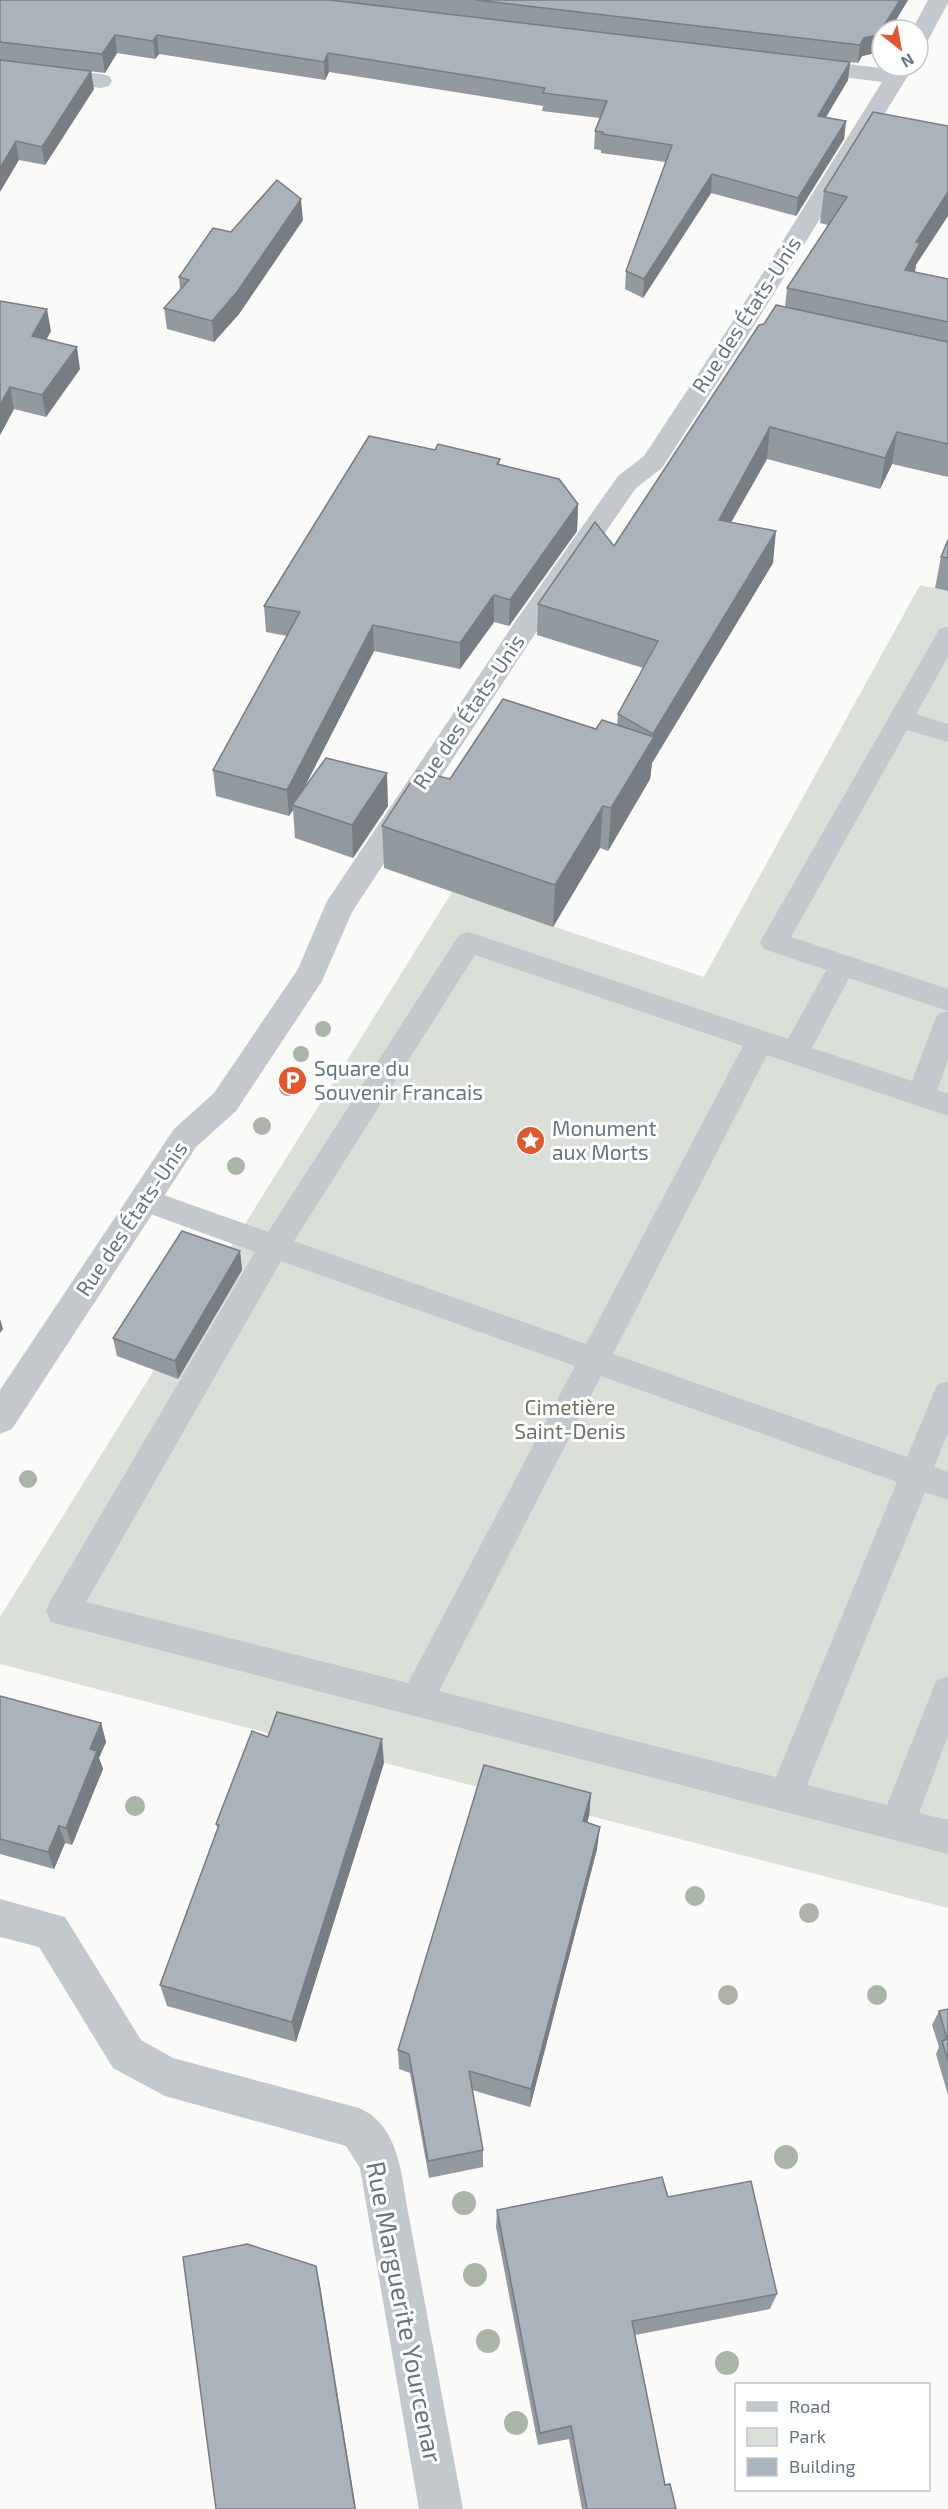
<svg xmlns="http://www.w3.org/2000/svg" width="948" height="2509" font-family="'Exo 2',sans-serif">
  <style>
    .green { fill: #dadfd7 }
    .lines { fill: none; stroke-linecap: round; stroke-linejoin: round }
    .service { fill: #c3c8cc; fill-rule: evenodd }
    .minor { fill: #c3c8cc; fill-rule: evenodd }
    .tree { fill: #aab4a7 }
    .wall { fill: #929a9f }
    .shaded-wall { fill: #777d82 }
    .building { fill: #aab3b9; stroke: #777d82; stroke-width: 1.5 }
    .labels { text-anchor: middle; stroke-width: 6; stroke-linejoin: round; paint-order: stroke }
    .street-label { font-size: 21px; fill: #657683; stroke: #fff }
    .poi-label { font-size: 21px; fill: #657683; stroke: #fff; text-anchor: start }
    .park-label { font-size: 21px; fill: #687a64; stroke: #fff }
    .near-street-label { font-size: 26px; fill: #657683; stroke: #fff }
  </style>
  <rect width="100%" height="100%" fill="#fafaf8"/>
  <polygon class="green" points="920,585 948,591 948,1908 0,1664 0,1617 452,892 704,977"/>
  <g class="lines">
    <path class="service" d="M948 627V657L916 714 948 724V742L907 730 791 937 948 989V1011L849 978 812 1048 912 1081 934 1022 938 1014 948 1011V1061L937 1090 948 1094V1116L767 1055 613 1354 907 1457 937 1385 948 1381V1433L934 1467 948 1472V1500L925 1492 807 1785 887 1805 936 1681 948 1676V1736L919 1813 948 1820V1854L51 1622 46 1611 51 1600 255 1252 134 1208 129 1200 134 1192 144 1188 268 1232 459 935 469 932 788 1039 826 970 764 949 760 942 936 635 939 629ZM475 955 743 1046 586 1344 294 1241ZM281 1261 575 1366 408 1683 86 1602ZM601 1376 897 1482 776 1777 439 1691Z"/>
    <g class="minor">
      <polygon points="928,0 948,0 948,3 926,44 918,45 918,30 912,30"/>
      <polygon points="805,59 890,69 892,66 914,66 757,321 662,468 636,488 537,631 352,912 322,981 236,1111 196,1147 12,1429 0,1434 0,1390 174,1129 214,1093 298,969 327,901 517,619 618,476 644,456 733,321 882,82 797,71 794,66 797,61"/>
      <polygon points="0,62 101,74 109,76 112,81 109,86 101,88 0,76"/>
      <path d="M0 1899 65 1917 141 2040 173 2058 359 2108C395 2123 401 2166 406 2201L463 2509H419L360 2168 346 2146 165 2096 113 2068 39 1947 0 1937Z"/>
    </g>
  </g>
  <g class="tree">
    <circle cx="323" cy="1029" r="8"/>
    <circle cx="301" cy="1054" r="8"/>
    <circle cx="287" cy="1088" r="8"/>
    <circle cx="262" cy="1126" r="9"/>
    <circle cx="236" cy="1166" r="9"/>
    <circle cx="28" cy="1479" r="9"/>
    <circle cx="135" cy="1806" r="10"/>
    <circle cx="695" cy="1896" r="10"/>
    <circle cx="809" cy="1913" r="10"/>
    <circle cx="728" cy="1995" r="10"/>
    <circle cx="877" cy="1995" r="10"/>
    <circle cx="786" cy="2157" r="12"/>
    <circle cx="464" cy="2203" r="12"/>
    <circle cx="475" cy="2275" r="12"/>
    <circle cx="488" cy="2341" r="12"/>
    <circle cx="727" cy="2363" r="12"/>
    <circle cx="516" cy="2423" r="12"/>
  </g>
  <g class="wall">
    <polygon points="0,0 908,0 890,30 882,30 882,43 876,53 862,56 858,63 850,62 848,80 826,117 846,121 844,139 796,216 711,193 643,298 625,289 626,271 666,162 601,153 601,150 594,149 595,131 600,118 542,111 543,106 329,72 325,80 159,54 155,59 117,53 105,73 0,60"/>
    <polygon points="0,60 94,89 45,165 19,160"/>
    <polygon points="873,112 916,265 915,272 948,279 948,477 892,464 880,489 767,459 731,522 773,563 652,763 650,779 608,851 600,848 553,927 384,868 382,826 450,779 596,729 617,725 618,714 643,668 537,635 538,604 614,546 764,324 785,307 787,288 828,225 820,223 824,191"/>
    <polygon points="303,220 239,314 214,342 167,329 164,308 180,290 179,277 231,232"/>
    <polygon points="0,301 51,331 46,340 80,369 46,417 14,409 0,435"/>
    <polygon points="435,450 500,459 499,465 578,504 577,531 509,626 494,622 460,669 374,651 303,789 388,806 353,858 295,838 293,810 289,816 216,796 213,770 287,636 266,632 264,606"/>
    <polygon points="948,540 948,591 935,588 941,557"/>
    <polygon points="240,1251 242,1270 178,1379 117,1356 113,1338"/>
    <polygon points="0,1696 101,1723 106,1742 99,1758 103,1769 72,1845 65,1843 54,1869 0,1854"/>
    <polygon points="268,1737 384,1763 296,2042 167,2006 160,1985 218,1830 216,1824"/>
    <polygon points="591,1793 589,1816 587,1822 597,1849 530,2107 472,2090 483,2150 483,2167 429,2178 410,2073 399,2069 398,2050"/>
    <polygon points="948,2009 948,2095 936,2054 939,2047 932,2025 939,2011"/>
    <polygon points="668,2197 777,2294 770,2309 635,2335 665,2485 676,2509 582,2509 569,2439 538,2445 496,2227 497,2210"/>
  </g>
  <g class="shaded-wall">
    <polygon points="900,0 908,0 890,30 882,30 882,43 876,53 862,56 858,63 860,45 864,38"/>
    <polygon points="115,35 117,53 105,73 102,54"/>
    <polygon points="157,35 159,54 155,59 153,41"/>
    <polygon points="328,53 329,72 325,80 324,62"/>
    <polygon points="850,62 848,80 816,134 818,116"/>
    <polygon points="91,71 94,89 45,165 42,147"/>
    <polygon points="846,121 844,139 796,216 798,198"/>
    <polygon points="16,141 19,160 0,192 0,168"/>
    <polygon points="712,174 711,193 643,298 644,279"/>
    <polygon points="948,192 948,216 916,265 914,275 905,270 916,242"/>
    <polygon points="301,199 303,220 239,314 214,342 212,321"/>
    <polygon points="47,309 51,331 36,358 32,336"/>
    <polygon points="77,347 80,369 46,417 42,395"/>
    <polygon points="10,387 14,409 0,435 0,405"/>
    <polygon points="770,427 767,459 715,551 719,520"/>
    <polygon points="897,432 892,464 880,489 885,458"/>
    <polygon points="578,504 577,531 509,626 510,600"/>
    <polygon points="776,531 773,563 652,763 650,779 608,851 611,808 652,739 653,734"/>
    <polygon points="494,595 494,622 460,669 460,643"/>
    <polygon points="373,625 374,651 295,806 292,805 293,810 289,816 287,790"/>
    <polygon points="387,773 388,806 353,858 352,825"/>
    <polygon points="603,806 600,848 553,927 555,885"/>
    <polygon points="240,1251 242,1270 178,1379 175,1361"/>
    <polygon points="0,1319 3,1329 0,1333"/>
    <polygon points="101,1723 106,1742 99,1758 103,1769 72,1845 66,1828 90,1749"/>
    <polygon points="382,1739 384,1763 296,2042 292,2022"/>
    <polygon points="591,1793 589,1816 581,1843 583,1821"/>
    <polygon points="59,1826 65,1843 54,1869 48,1852"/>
    <polygon points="600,1827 597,1849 530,2107 531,2089"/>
    <polygon points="316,2266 320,2285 356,2509 355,2509"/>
  </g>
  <g class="building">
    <polygon points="0,0 330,0 850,62 818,116 846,121 798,198 712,174 644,279 626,271 672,145 602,134 603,132 595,131 607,101 543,93 545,88 328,53 324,62 157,35 153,41 115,35 102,54 0,42"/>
    <polygon points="476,0 900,0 878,35 864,38 860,45"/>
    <polygon points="0,60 91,71 42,147 16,141 0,168"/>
    <polygon points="873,112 948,126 948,192 916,242 920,243 905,270 948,279 948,322 787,288 847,197 824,191"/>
    <polygon points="277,180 301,199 237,292 212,321 164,308 189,280 179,277 213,228 231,232"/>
    <polygon points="0,301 47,309 32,336 77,347 42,395 10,387 0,405"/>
    <polygon points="776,305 948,342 948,444 897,432 885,458 770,427 719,520 776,531 653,734 618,714 658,641 538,604 595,522 614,546 759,325 764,324"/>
    <polygon points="369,436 435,450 438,444 500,459 497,464 559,479 578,504 510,600 494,595 460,643 373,625 287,790 213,770 300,612 264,606"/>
    <polygon points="948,540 948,558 941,557"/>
    <polygon points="503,699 596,729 602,720 654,737 611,808 603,806 555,885 382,826 418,771 450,779"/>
    <polygon points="326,758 387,773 352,825 292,805"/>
    <polygon points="182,1231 240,1251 175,1361 113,1338"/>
    <polygon points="0,1696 101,1723 90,1749 97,1751 66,1828 59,1826 48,1852 0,1839"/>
    <polygon points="277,1712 382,1739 292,2022 160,1985 219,1825 216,1824 252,1731 268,1737"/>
    <polygon points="484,1765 591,1793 583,1821 600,1827 531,2089 469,2071 483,2150 428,2161 409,2054 398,2050"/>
    <polygon points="948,2009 948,2060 942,2041 947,2039 939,2011"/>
    <polygon points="662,2177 668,2197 751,2181 777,2294 632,2321 665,2485 670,2484 676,2509 587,2509 571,2426 540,2433 497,2210"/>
    <polygon points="247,2244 316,2266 355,2509 216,2509 183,2257"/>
  </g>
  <defs>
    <symbol id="parking-disc" viewBox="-11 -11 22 22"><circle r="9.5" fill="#e4572e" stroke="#fff"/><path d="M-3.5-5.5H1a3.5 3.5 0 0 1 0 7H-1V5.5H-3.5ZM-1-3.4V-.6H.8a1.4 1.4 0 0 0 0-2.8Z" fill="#fff"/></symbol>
    <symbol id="sight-disc" viewBox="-11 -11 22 22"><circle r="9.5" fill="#e4572e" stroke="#fff"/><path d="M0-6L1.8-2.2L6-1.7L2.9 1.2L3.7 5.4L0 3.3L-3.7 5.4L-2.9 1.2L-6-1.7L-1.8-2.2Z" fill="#fff"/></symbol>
  </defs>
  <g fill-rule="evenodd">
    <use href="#parking-disc" x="276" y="1064" width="33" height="33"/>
    <use href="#sight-disc" x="514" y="1124" width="33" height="33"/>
  </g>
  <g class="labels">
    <g class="street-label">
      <text transform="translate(747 315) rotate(-57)" y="7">Rue des États-Unis</text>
      <text transform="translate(469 712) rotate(-56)" y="7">Rue des États-Unis</text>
      <text transform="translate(132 1219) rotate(-56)" y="7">Rue des États-Unis</text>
    </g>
    <g class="poi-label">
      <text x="314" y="1076">Square du<tspan x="314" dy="24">Souvenir Francais</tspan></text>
      <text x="552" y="1136">Monument<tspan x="552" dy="24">aux Morts</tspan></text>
    </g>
    <g class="park-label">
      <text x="570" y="1415">Cimetière<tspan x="570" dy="24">Saint-Denis</tspan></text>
    </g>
    <g class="near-street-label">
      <text transform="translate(404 2312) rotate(79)" y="9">Rue Marguerite Yourcenar</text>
    </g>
  </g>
  <rect x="735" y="2383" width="195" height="108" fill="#ffffff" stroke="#c1c8cd" stroke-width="1.5"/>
  <rect x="747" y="2402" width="30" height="9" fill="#c3c8cc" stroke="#c1c8cd" stroke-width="1.5"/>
  <text x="789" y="2413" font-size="18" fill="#657683">Road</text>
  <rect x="747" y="2428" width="30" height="18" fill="#dadfd7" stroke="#c1c8cd" stroke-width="1.5"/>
  <text x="789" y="2443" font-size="18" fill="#657683">Park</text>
  <rect x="747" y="2458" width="30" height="18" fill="#aab3b9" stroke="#c1c8cd" stroke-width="1.5"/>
  <text x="789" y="2473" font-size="18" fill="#657683">Building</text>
  <g transform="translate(900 48) rotate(149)"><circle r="28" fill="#ffffff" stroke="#c1c8cd" stroke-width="1.5"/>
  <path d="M0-4.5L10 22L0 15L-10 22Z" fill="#e4572e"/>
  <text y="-9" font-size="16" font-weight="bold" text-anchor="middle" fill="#657683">N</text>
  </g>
</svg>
